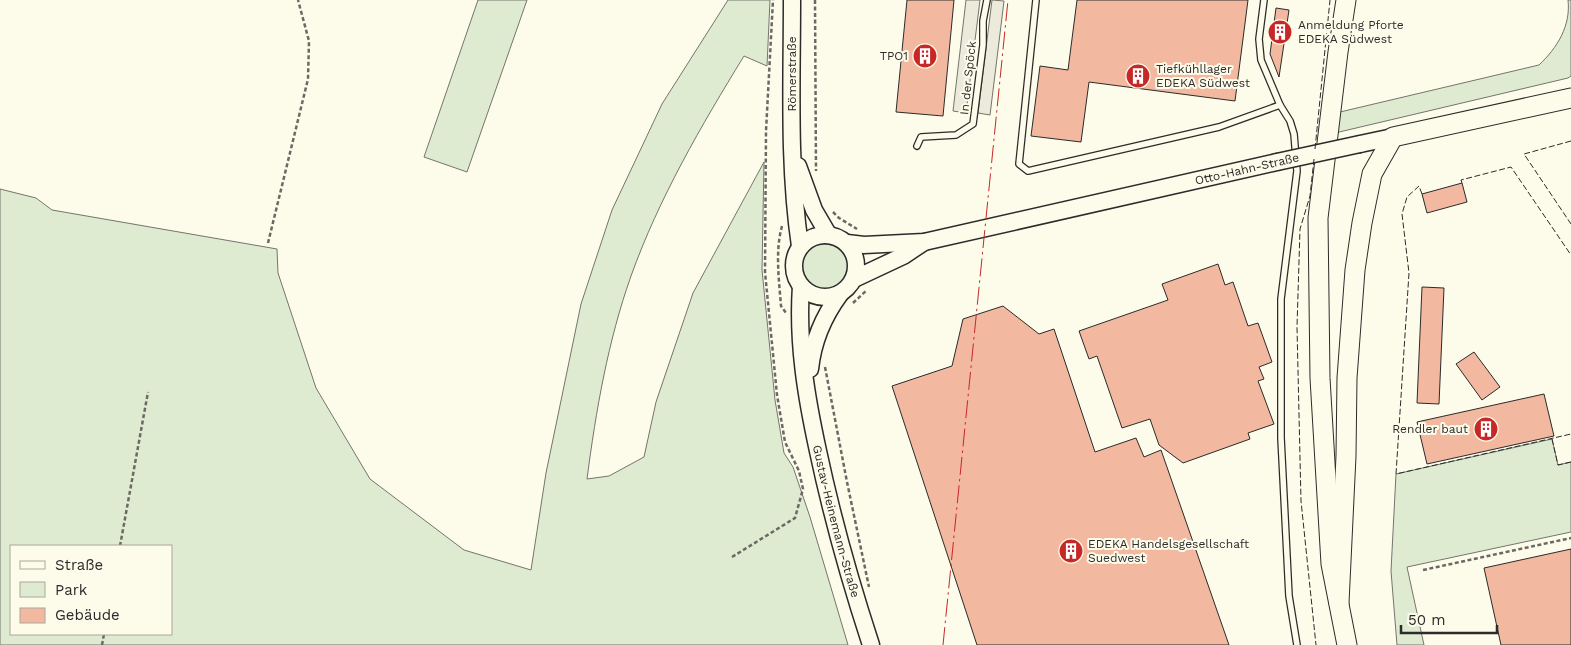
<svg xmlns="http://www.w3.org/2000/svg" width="1571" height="645" font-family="'Work Sans',sans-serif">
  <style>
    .green { fill: #deebd1; stroke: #74746e; fill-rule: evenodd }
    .parking { fill: #eceadb; stroke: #74746e }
    .building { fill: #f2b8a0; stroke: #2b2b2b }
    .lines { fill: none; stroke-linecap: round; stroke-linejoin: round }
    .lane-casing { stroke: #2b2b2b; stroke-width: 8 }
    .secondary-casing { stroke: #2b2b2b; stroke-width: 19 }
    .primary-casing { stroke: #2b2b2b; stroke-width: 21 }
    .path { stroke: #6a6964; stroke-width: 2.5; stroke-dasharray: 4 2.5; stroke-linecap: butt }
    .lane { stroke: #fdfbea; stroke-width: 5.5 }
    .secondary { stroke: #fdfbea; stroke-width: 16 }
    .primary { stroke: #fdfbea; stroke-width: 19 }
    .secondary-bridge-casing { stroke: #2b2b2b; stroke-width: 19; stroke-linecap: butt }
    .secondary-bridge { stroke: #fdfbea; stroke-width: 16 }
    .fence { stroke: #2b2b2b; stroke-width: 1; stroke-dasharray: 6 2.5; stroke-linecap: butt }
    .power { stroke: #c62828; stroke-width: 1; stroke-dasharray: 18 4 2.5 4; stroke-linecap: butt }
    .labels { text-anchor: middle; stroke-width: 4; stroke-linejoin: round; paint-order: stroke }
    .poi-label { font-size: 12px; fill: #2b2b2b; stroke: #fdfbea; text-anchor: start }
    .street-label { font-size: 12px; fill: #2b2b2b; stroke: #fdfbea }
  </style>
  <rect width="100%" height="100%" fill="#fdfbea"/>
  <g class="green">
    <polygon points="478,0 527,0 467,172 424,157"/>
    <path d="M728 0H770L767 66 744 56C701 126 659 198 631 276 608 341 596 410 587 479L609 476 644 457 656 402 693 293 764 162 762 270 775 400 784 453 793 467 810 517 848 645H0V189L36 198 52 210 277 249 278 273 316 388 370 479 464 550 531 570 546 473 581 304 612 210 662 104ZM11 546H171V634H11Z"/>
    <path d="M1568 0H1571V76L1568 78 1335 133 1340 112 1539 65C1557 48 1571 26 1568 0Z"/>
    <circle cx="824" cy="268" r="24"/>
    <polygon points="1552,439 1558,465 1571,462 1571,532 1407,567 1424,645 1397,645 1391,571 1396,474"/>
  </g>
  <g class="parking">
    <polygon points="966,0 980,0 966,113 953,111"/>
    <polygon points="992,0 1004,1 990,115 978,113"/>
  </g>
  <g class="building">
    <polygon points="907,0 954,0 943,116 896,112"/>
    <polygon points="1077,0 1248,0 1235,101 1089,82 1081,142 1031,136 1040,66 1068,70"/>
    <polygon points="1276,8 1289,10 1279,77 1270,54"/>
    <polygon points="1462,183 1467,202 1427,213 1422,194"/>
    <polygon points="1218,264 1225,285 1233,282 1248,326 1258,323 1272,362 1259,367 1264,379 1258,381 1274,424 1248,433 1250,439 1183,463 1159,445 1150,419 1122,428 1097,356 1089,359 1079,331 1168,300 1162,284"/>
    <polygon points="1422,287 1444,288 1439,404 1417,403"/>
    <polygon points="1003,306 1039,334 1054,329 1095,452 1136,438 1144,457 1161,450 1229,645 977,645 892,386 952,366 963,319"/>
    <polygon points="1474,352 1500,387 1482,400 1456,364"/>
    <polygon points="1544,394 1554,436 1427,464 1417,422"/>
    <polygon points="1571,549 1571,645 1501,645 1484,568"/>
  </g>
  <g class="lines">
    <defs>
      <g id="lane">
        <polyline points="1036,0 1019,164 1028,171 1219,127 1280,105"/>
        <polyline points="1264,0 1259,39 1261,60 1280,105 1290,121 1294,134 1297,171 1281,299 1281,438 1289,596 1297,645"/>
        <polyline points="917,146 921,137 956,135 973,124 983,45 983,21 987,0"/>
      </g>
      <g id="secondary">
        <path d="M792 0C792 82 788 165 800 246"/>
        <polyline points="1360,144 1393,137"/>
        <polyline points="798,166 814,210 828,234"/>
        <circle cx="825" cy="266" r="31"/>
        <polyline points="847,243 864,245 924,242 1277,162"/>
        <polyline points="854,279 903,256 924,242"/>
        <path id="s1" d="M801 286C797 342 806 396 818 451 832 517 850 581 871 645"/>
        <path d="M810 369C813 340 823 317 840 294"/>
      </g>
      <g id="primary">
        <polyline points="1346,0 1338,52 1318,218 1320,378 1331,564 1347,645"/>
        <polyline points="1339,603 1346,456 1347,378 1355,270 1362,223 1372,174 1393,137 1571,98"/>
      </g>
    </defs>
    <use href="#lane" class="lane-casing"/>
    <use href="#secondary" class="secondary-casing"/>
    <use href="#primary" class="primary-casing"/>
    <g class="path">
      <polyline points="815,0 816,171"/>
      <polyline points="833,212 839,218 857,229"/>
      <path d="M782 226C775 251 779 280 781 306L786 313"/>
      <polyline points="268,243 308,79 309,41 298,0"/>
      <polyline points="853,303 867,290"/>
      <polyline points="825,367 847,482 869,587"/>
      <polyline points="120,546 148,392"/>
      <polyline points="732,557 795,518 803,489 799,471 785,442 777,395 765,272 766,131 773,0"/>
      <polyline points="1423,570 1571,538"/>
      <polyline points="102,645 104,634"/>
    </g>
    <use href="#lane" class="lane"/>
    <use href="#secondary" class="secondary"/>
    <use href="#primary" class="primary"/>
    <defs>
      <polyline id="secondary-bridge" points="1277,162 1360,144"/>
    </defs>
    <use href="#secondary-bridge" class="secondary-bridge-casing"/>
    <use href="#secondary-bridge" class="secondary-bridge"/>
    <g class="fence">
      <polyline points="1571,141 1524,154 1571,224"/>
      <polyline points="1315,149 1330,0"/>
      <polyline points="1314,159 1310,196 1300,229 1297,327 1301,501 1316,645"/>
      <polyline points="1462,183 1461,180 1511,167 1571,255"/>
      <polyline points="1422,194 1419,186 1407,197 1402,214 1409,273 1396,474 1571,434"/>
      <polyline points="1552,439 1558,465 1571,462"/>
    </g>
    <polyline class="power" points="943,645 1008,0"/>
  </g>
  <defs>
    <symbol id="building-disc" viewBox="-11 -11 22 22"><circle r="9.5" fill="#c62828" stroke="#fdfbea"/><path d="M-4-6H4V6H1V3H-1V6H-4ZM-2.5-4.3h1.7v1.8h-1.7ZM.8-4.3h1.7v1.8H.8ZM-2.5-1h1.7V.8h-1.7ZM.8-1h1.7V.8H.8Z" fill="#fff"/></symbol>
  </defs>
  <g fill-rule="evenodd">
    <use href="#building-disc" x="1266" y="18" width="28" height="28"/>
    <use href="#building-disc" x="911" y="42" width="28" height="28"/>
    <use href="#building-disc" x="1124" y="62" width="28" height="28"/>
    <use href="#building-disc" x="1472" y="415" width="28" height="28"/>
    <use href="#building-disc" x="1057" y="537" width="28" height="28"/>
  </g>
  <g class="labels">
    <g class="poi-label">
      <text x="1298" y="29">Anmeldung Pforte<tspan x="1298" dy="14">EDEKA Südwest</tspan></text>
      <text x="908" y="60" text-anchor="end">TPO1</text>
      <text x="1156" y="73">Tiefkühllager<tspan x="1156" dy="14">EDEKA Südwest</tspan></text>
      <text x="1468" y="433" text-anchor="end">Rendler baut</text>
      <text x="1088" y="548">EDEKA Handelsgesellschaft<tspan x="1088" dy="14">Suedwest</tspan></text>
    </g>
    <g class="street-label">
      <text transform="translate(792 74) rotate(-90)" y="4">Römerstraße</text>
      <text transform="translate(968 78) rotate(-84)" y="4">In der Spöck</text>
      <text transform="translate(1247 169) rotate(-13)" y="4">Otto-Hahn-Straße</text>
      <text dy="4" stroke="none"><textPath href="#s1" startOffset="239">Gustav-Heinemann-Straße</textPath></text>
    </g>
  </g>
  <rect x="10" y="545" width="162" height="90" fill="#fdfbea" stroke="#a9a89e"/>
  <rect x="20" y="561" width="25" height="8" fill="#fdfbea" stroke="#a9a89e"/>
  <text x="55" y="570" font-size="15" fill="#2b2b2b">Straße</text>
  <rect x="20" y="582" width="25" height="15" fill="#deebd1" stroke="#a9a89e"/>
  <text x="55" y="595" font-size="15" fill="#2b2b2b">Park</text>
  <rect x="20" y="608" width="25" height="15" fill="#f2b8a0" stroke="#a9a89e"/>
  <text x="55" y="620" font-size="15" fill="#2b2b2b">Gebäude</text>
  <path d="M1401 625v8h96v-8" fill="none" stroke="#2b2b2b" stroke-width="2.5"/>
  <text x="1408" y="625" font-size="15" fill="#2b2b2b" stroke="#fdfbea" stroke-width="4" paint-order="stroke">50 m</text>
</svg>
